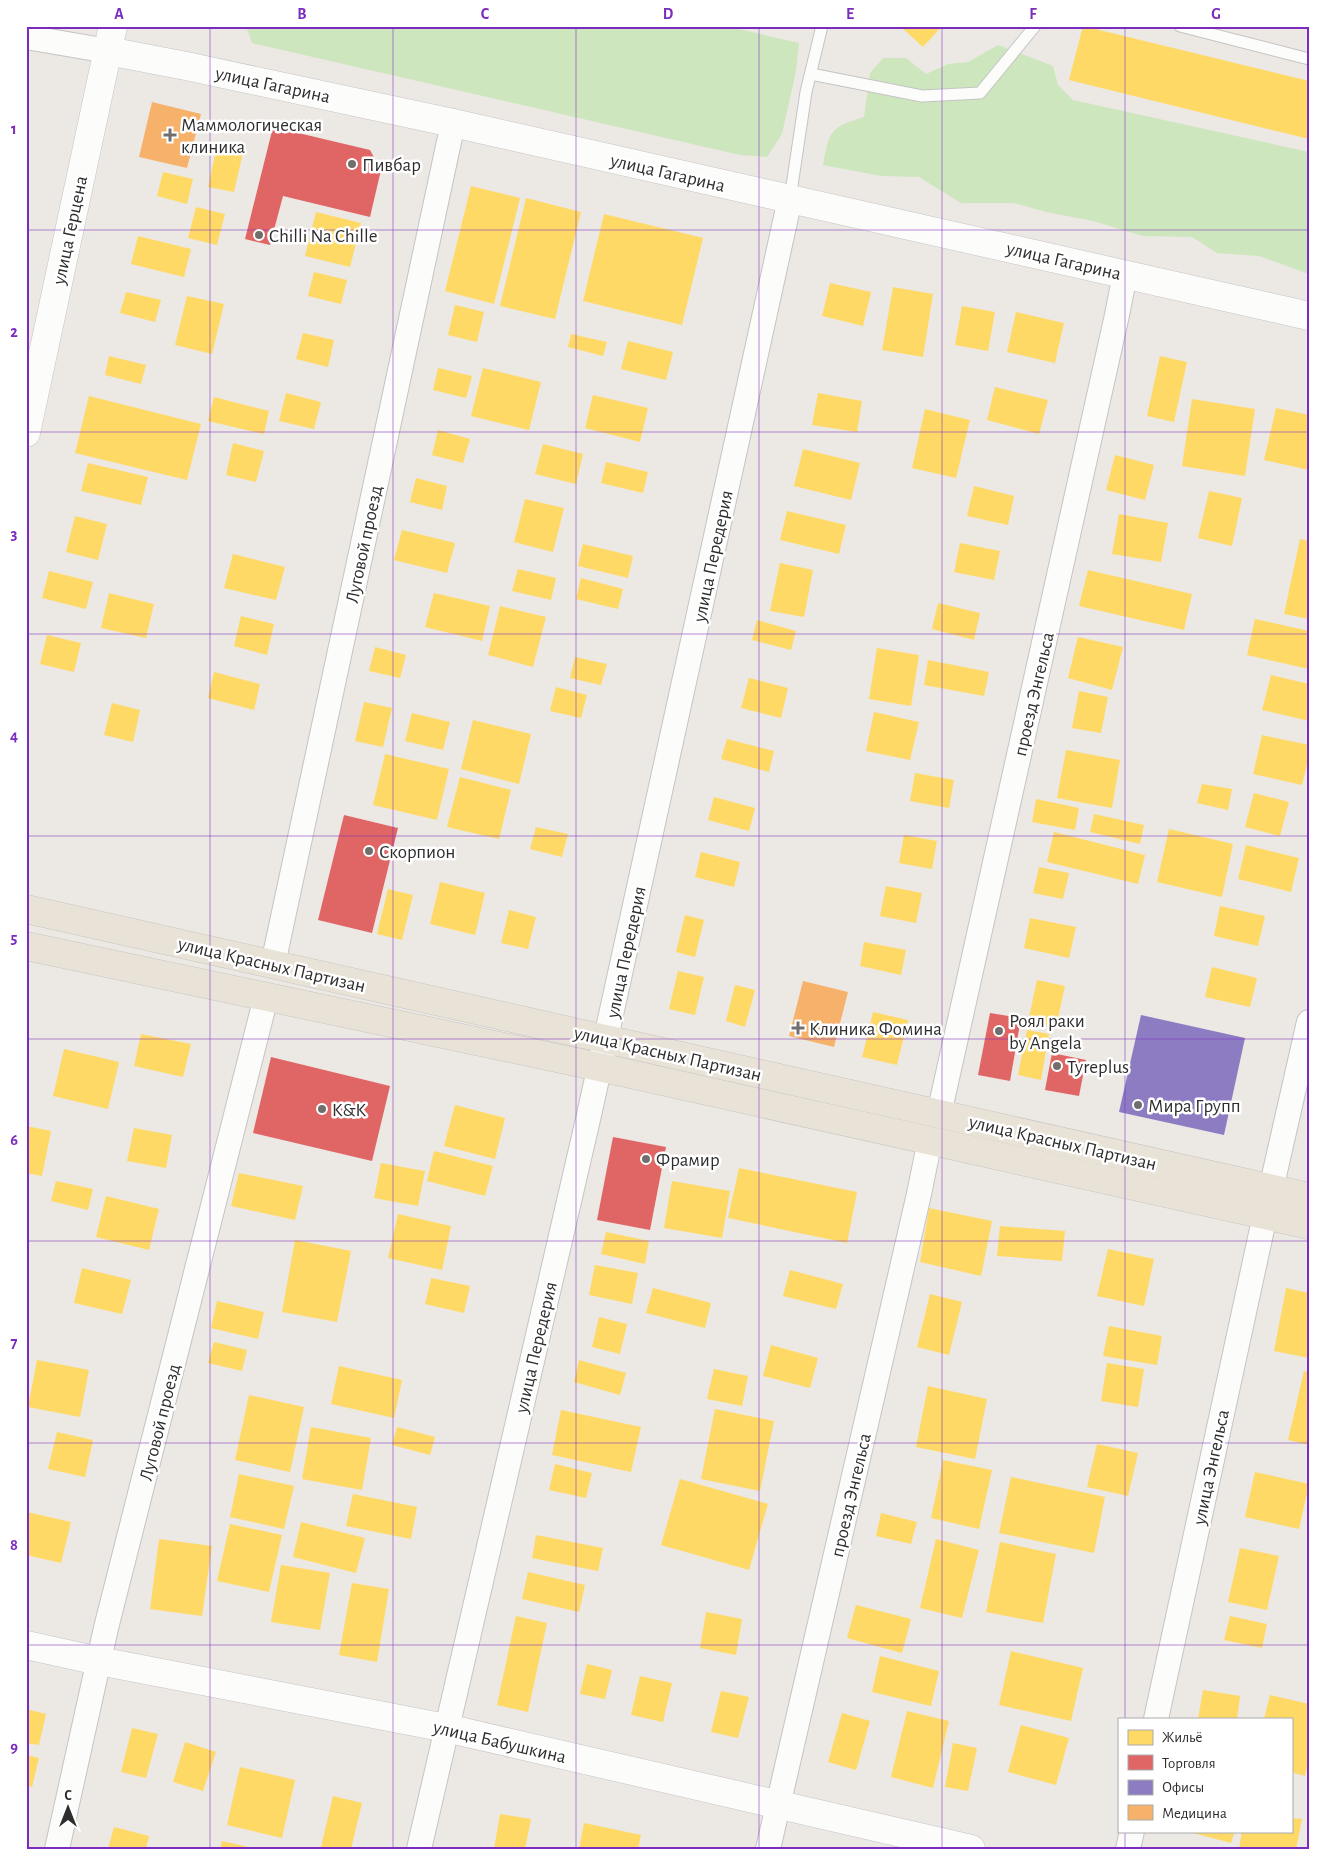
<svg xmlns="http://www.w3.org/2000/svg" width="1335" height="1875" font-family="'Alegreya Sans',sans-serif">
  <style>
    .green { fill: #cee6be }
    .homes { fill: #ffd966 }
    .shops { fill: #e06666 }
    .offices { fill: #8e7cc3 }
    .health { fill: #f6b26b }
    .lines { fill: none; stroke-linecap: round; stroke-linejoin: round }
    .service-casing { stroke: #c5c4c5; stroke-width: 13 }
    .minor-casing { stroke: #c5c4c5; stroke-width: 26 }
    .tertiary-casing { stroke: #c5c4c5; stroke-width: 29 }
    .secondary-casing { stroke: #c5c4c5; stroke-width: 29 }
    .trunk-casing { stroke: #c6c5c4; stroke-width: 29 }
    .service { stroke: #fcfcfb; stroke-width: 11 }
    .minor { stroke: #fcfcfb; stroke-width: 24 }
    .tertiary { stroke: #fcfcfb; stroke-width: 28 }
    .secondary { stroke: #fcfcfb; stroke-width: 28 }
    .trunk { stroke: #e9e2d6; stroke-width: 28 }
    .grid { fill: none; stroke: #7b2cbf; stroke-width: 1; stroke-opacity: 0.55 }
    .poi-dot { fill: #706f6e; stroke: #fff; stroke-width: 2 }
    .labels { text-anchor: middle; stroke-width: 5; stroke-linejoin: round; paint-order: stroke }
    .street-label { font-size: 19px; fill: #2e2e2e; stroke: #fff }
    .poi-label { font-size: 19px; fill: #2e2e2e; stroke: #fff; text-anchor: start }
    .neatline { fill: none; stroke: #7b2cbf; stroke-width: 2 }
    .grid-label { font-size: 16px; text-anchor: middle; font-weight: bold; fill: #7b2cbf }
  </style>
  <rect width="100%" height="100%" fill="#ece8e4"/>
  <g class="green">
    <polygon points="246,26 726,26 799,43 796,71 782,134 767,157 740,155 252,43"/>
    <path d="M998 45 1053 66 1058 85 1073 100 1309 152V274L1259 256 1217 253 1192 237 1143 236 1093 221 1046 212 1014 203H961L919 177 881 176 823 165C830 130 829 128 864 117L870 73 883 58H906L926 74 948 64 968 62Z"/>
  </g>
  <g class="homes">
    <polygon points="900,26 942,26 923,47"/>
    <polygon points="1083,26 1309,81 1309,139 1069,80"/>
    <polygon points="217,146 243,152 234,192 208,187"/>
    <polygon points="163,172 193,179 187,204 157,196"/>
    <polygon points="471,186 520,198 494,304 445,291"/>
    <polygon points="526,198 581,212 555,319 500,306"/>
    <polygon points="196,207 225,214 217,245 188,238"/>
    <polygon points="316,212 361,223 350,267 305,256"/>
    <polygon points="604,214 703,238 682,325 583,301"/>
    <polygon points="138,236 191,249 184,277 131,264"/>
    <polygon points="314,272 347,280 341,304 308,296"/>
    <polygon points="830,283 871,292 863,326 822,316"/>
    <polygon points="893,287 933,294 923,357 882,350"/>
    <polygon points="126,292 161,300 155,322 120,313"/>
    <polygon points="187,296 224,304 212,354 175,345"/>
    <polygon points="455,305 484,312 477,342 448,335"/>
    <polygon points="962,306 995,312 988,351 955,345"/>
    <polygon points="1016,312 1064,323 1055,363 1007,352"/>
    <polygon points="303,333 334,340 328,367 296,359"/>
    <polygon points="571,334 607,342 603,356 568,347"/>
    <polygon points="628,341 673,352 666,380 621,369"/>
    <polygon points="109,356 146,365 141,384 105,375"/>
    <polygon points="1160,356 1187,362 1174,422 1147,416"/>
    <polygon points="438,368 472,376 466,398 433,390"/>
    <polygon points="483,368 541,382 529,430 471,416"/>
    <polygon points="995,387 1048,400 1039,434 987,420"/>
    <polygon points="286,393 321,402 314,429 279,421"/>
    <polygon points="818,393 862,401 857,432 812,425"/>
    <polygon points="593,395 648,408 640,442 585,428"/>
    <polygon points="89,396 201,424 187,480 75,453"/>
    <polygon points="214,397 269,411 264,434 208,421"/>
    <polygon points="1192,399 1255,409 1245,476 1182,466"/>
    <polygon points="1276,408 1309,415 1309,470 1264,460"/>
    <polygon points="925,409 970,420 956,478 912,468"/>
    <polygon points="438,430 470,439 463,463 432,455"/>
    <polygon points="233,443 264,451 256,482 226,475"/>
    <polygon points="543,444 583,454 576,484 535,474"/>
    <polygon points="803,449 860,463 851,500 794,486"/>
    <polygon points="1115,455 1154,465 1145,500 1106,490"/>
    <polygon points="606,462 648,472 643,493 601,483"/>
    <polygon points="88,463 148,477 141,505 81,491"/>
    <polygon points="416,478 447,486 442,510 410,502"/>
    <polygon points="974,486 1014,496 1008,525 967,516"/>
    <polygon points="1209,491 1242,498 1232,546 1198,538"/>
    <polygon points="525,499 564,508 553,552 514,542"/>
    <polygon points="787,511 846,525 839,554 780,540"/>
    <polygon points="1119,514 1168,523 1161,562 1112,554"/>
    <polygon points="75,516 107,524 98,560 66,552"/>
    <polygon points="402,530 455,543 447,573 394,560"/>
    <polygon points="1300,539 1309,541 1309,619 1284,614"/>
    <polygon points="960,543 1000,551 994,580 954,572"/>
    <polygon points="583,544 633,556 628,578 578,566"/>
    <polygon points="233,554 285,567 276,600 224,588"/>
    <polygon points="780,563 813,570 804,617 770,611"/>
    <polygon points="518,569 556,578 551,600 512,591"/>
    <polygon points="1088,570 1192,594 1184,630 1079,606"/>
    <polygon points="49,571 93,582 86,609 42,598"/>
    <polygon points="581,578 623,589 618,609 576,599"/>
    <polygon points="109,593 154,604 146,638 101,628"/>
    <polygon points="434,593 490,606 482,641 425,627"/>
    <polygon points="938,603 980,613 974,640 932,629"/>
    <polygon points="500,606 546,617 533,667 488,655"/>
    <polygon points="241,616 274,624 267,655 234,646"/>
    <polygon points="1255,619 1309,631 1309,669 1247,655"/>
    <polygon points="757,620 796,631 791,650 752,640"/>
    <polygon points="47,635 81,643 74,672 40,664"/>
    <polygon points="1078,637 1123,647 1112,690 1068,678"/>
    <polygon points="375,647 406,655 400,678 369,671"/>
    <polygon points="877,648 919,655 911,706 869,699"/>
    <polygon points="575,657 607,664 601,685 570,678"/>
    <polygon points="928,660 989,672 984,696 924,685"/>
    <polygon points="214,672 260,684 254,710 208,698"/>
    <polygon points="1271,675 1309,684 1309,721 1262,710"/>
    <polygon points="749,678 788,688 781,718 741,708"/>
    <polygon points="556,687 587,695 581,718 550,711"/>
    <polygon points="1079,691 1108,697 1101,733 1072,728"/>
    <polygon points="364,702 392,708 383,747 355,741"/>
    <polygon points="112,703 140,710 133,742 104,735"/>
    <polygon points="874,712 919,722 910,760 866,751"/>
    <polygon points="412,713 450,722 443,750 405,741"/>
    <polygon points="473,720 531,734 519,784 461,769"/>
    <polygon points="1262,735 1309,745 1309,756 1302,785 1253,774"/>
    <polygon points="727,739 774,751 769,772 721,759"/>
    <polygon points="1066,750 1120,760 1112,808 1057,798"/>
    <polygon points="385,754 449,769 437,820 373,805"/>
    <polygon points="915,773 954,780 949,808 910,801"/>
    <polygon points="460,777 511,790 499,839 447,827"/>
    <polygon points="1202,784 1232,789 1228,810 1197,803"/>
    <polygon points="1254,793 1289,802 1280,836 1245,827"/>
    <polygon points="714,797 755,808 749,831 708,820"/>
    <polygon points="1036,799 1079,808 1075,830 1032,822"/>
    <polygon points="1094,814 1144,825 1140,844 1090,832"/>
    <polygon points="536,827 568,834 562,857 530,849"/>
    <polygon points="1169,829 1233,844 1222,897 1157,882"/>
    <polygon points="1054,832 1145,855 1138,884 1047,862"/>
    <polygon points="904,835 937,841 932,869 899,863"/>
    <polygon points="1246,845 1299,858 1291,892 1238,879"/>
    <polygon points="701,852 740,862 734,887 695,877"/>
    <polygon points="1039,867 1069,873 1063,899 1033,893"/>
    <polygon points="440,882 485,893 475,935 430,924"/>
    <polygon points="886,886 922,893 916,923 880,916"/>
    <polygon points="388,889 413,895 402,940 377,934"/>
    <polygon points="1220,906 1265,916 1258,946 1214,936"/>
    <polygon points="509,910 536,917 528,949 501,943"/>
    <polygon points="685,915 704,920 695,957 676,952"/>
    <polygon points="1030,918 1076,927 1069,958 1024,948"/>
    <polygon points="864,942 906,950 901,975 860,966"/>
    <polygon points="1212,967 1257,978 1250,1007 1205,997"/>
    <polygon points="678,971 704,977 695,1015 669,1009"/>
    <polygon points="1037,980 1065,986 1056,1027 1028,1022"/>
    <polygon points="735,985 755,990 745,1027 726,1021"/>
    <polygon points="873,1012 908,1020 897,1065 862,1057"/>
    <polygon points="1027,1030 1049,1034 1041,1080 1018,1075"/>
    <polygon points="141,1034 191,1044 183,1077 134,1066"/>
    <polygon points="64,1049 119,1062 108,1109 53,1096"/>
    <polygon points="455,1105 505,1118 495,1159 444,1146"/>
    <polygon points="26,1126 51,1131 42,1176 26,1173"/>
    <polygon points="134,1128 172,1135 166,1168 127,1161"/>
    <polygon points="434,1151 493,1166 485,1196 427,1181"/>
    <polygon points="381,1163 425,1171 418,1206 374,1198"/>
    <polygon points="739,1168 857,1192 847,1243 728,1218"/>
    <polygon points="239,1173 303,1186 295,1220 231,1206"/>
    <polygon points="56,1181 93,1189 88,1210 51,1201"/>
    <polygon points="672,1181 730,1191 722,1238 664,1228"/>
    <polygon points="106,1196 159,1209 149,1250 96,1237"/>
    <polygon points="929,1208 992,1221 981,1276 920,1262"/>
    <polygon points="398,1214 451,1226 442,1270 388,1258"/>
    <polygon points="1000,1226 1065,1231 1062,1261 997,1256"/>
    <polygon points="606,1232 649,1241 645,1264 601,1254"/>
    <polygon points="295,1240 351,1251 337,1322 282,1312"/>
    <polygon points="1108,1249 1154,1259 1144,1306 1097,1296"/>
    <polygon points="595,1265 638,1273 632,1304 589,1295"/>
    <polygon points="82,1268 131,1280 122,1314 74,1303"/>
    <polygon points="790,1270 843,1284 836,1309 783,1296"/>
    <polygon points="431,1278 470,1286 464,1313 425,1304"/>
    <polygon points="653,1288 711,1303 705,1328 646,1313"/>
    <polygon points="1286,1288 1309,1293 1309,1358 1274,1351"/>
    <polygon points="930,1294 962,1302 949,1355 917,1347"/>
    <polygon points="217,1301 264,1312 258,1339 211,1328"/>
    <polygon points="599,1317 627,1324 620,1354 592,1347"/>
    <polygon points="1109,1326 1162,1336 1157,1365 1103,1356"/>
    <polygon points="214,1342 247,1350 242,1371 208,1363"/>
    <polygon points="771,1345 818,1358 810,1388 763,1376"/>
    <polygon points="37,1360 89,1370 80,1417 28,1407"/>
    <polygon points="579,1360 626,1373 620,1395 574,1382"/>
    <polygon points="1107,1363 1144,1369 1138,1407 1101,1401"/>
    <polygon points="339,1366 402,1380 394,1418 331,1404"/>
    <polygon points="714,1369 748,1376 742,1406 707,1399"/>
    <polygon points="1304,1371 1309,1372 1309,1445 1288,1440"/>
    <polygon points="928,1386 987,1399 975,1459 916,1447"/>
    <polygon points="249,1395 304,1407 290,1472 235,1460"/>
    <polygon points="715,1409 774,1421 760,1491 701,1479"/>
    <polygon points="561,1410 641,1427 631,1472 552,1455"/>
    <polygon points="311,1427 371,1438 362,1490 302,1479"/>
    <polygon points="397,1427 435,1437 430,1455 392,1445"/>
    <polygon points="57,1432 93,1440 85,1477 48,1469"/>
    <polygon points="1097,1444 1138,1453 1128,1496 1087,1487"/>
    <polygon points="943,1460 992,1470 979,1529 931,1518"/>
    <polygon points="555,1464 592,1473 586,1498 549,1490"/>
    <polygon points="1255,1472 1309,1484 1299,1529 1245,1517"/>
    <polygon points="239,1474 294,1486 284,1529 230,1517"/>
    <polygon points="1011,1477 1105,1497 1094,1553 999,1533"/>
    <polygon points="680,1479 768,1504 749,1570 661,1545"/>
    <polygon points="353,1494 417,1507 411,1539 346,1526"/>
    <polygon points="27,1512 71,1522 61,1563 26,1555"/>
    <polygon points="881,1513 917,1522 911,1544 876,1536"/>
    <polygon points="301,1522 365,1538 356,1573 293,1557"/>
    <polygon points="230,1524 282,1535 269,1592 217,1581"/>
    <polygon points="536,1535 603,1548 598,1571 532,1558"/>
    <polygon points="159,1539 212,1546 202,1616 150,1609"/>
    <polygon points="936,1539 979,1550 962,1618 920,1608"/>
    <polygon points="1000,1542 1056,1554 1043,1623 986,1612"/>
    <polygon points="1240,1548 1279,1556 1267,1610 1228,1602"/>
    <polygon points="281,1565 330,1573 320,1630 271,1622"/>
    <polygon points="528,1572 585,1585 579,1612 522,1599"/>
    <polygon points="352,1583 389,1589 377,1662 339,1655"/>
    <polygon points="856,1605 911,1619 902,1653 847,1638"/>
    <polygon points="706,1612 742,1619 736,1655 700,1648"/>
    <polygon points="516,1616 547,1623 528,1712 497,1705"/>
    <polygon points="1230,1616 1267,1624 1262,1648 1224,1640"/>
    <polygon points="1011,1651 1083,1668 1071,1721 999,1705"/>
    <polygon points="880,1656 939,1671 931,1706 872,1692"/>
    <polygon points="587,1664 612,1670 605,1699 580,1694"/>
    <polygon points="640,1676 672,1683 663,1722 631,1715"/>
    <polygon points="1203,1690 1240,1696 1237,1719 1198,1719"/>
    <polygon points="721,1691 749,1697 738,1738 711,1732"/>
    <polygon points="1270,1695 1309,1704 1309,1759 1305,1776 1291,1772 1291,1719 1264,1719"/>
    <polygon points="26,1709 46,1714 39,1745 26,1743"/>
    <polygon points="907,1711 949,1721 933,1788 891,1777"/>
    <polygon points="842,1713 870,1721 856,1770 828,1762"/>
    <polygon points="1021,1725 1069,1738 1056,1785 1008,1772"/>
    <polygon points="132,1728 158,1734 146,1778 121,1772"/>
    <polygon points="185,1742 216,1752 203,1791 173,1782"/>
    <polygon points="953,1743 977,1748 968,1791 945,1787"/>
    <polygon points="26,1755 39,1758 32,1787 26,1785"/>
    <polygon points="240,1767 295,1780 282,1838 227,1825"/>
    <polygon points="333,1796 362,1803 351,1849 321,1847"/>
    <polygon points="500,1814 531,1819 525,1849 494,1849"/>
    <polygon points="1291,1818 1302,1819 1296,1849 1239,1849 1242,1831 1291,1831"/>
    <polygon points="584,1823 641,1835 638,1849 579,1849"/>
    <polygon points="114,1827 149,1836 146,1849 108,1849"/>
    <polygon points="1186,1831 1235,1831 1231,1843"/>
    <polygon points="222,1841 253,1848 253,1849 220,1849"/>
  </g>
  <g class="shops">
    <polygon points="273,127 370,150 381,170 370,217 283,196 270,245 245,239"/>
    <polygon points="344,815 398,828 372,933 318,920"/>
    <polygon points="990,1013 1021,1018 1010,1081 978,1075"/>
    <polygon points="1052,1053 1086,1060 1079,1096 1045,1090"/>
    <polygon points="271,1057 390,1086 372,1161 253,1133"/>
    <polygon points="613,1137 666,1147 650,1230 597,1220"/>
  </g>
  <polygon class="offices" points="1141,1015 1245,1038 1224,1135 1119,1112"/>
  <g class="health">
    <polygon points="152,102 201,114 187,168 139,157"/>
    <polygon points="803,981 848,992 834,1047 789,1036"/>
  </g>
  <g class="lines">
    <defs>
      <g id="service">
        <polyline points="1180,26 1309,59"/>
        <polyline points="811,74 922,96 980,93 1035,26"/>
        <polyline points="790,199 806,92 822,26"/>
      </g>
      <g id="minor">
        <polyline points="26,37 108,51"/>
        <polyline points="273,964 453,123"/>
        <polyline points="939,1114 1117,315 1125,274"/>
        <polyline points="1271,1189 1309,1022"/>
        <polyline points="1156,1719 1265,1215"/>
        <polyline points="57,1849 106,1628 266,997"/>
        <polyline points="419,1849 589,1115 790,199"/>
        <polyline points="768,1849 919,1194 930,1140"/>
        <polyline points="1128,1849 1132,1831"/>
      </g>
      <g id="tertiary">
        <polyline points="108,51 186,66 453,123 1309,316"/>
        <polyline points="26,1645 99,1661 446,1728 971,1849"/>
      </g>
      <polyline id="secondary" points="26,433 113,26"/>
      <g id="trunk">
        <polyline points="26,909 1309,1197"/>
        <polyline points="26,946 599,1067 1309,1225"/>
      </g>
    </defs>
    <use href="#service" class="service-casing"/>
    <use href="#minor" class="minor-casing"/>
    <use href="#tertiary" class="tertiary-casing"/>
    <use href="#secondary" class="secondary-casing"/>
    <use href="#trunk" class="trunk-casing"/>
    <use href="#service" class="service"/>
    <use href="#minor" class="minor"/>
    <use href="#tertiary" class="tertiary"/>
    <use href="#secondary" class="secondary"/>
    <use href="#trunk" class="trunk"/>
  </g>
  <path class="grid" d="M210 26V1849M393 26V1849M576 26V1849M759 26V1849M942 26V1849M1125 26V1719M26 230H1309M26 432H1309M26 634H1309M26 836H1309M26 1039H1309M26 1241H1309M26 1443H1309M26 1645H1309M1125 1831V1849"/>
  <g class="poi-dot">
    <path d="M167.5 127.5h5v5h5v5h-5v5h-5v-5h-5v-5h5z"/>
    <circle cx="352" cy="164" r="5"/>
    <circle cx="259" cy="235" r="5"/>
    <circle cx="369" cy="851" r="5"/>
    <path d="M795.5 1020.5h5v5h5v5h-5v5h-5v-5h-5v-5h5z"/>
    <circle cx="999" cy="1031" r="5"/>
    <circle cx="1057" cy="1066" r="5"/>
    <circle cx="1138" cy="1105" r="5"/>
    <circle cx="322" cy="1109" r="5"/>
    <circle cx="646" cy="1159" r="5"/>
  </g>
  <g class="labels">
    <g class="street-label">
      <text transform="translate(273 84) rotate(12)" y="7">улица Гагарина</text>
      <text transform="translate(668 172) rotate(13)" y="7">улица Гагарина</text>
      <text transform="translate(69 230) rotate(-78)" y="7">улица Герцена</text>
      <text transform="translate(1064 260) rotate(13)" y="7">улица Гагарина</text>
      <text transform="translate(363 544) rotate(-78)" y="7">Луговой проезд</text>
      <text transform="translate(712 556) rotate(-78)" y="7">улица Передерия</text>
      <text transform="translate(1033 694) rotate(-77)" y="7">проезд Энгельса</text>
      <text transform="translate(625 952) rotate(-78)" y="7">улица Передерия</text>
      <text transform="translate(272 964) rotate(13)" y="7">улица Красных Партизан</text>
      <text transform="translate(668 1053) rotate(13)" y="7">улица Красных Партизан</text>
      <text transform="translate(1063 1142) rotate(13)" y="7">улица Красных Партизан</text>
      <text transform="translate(535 1347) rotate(-77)" y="7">улица Передерия</text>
      <text transform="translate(159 1422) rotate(-76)" y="7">Луговой проезд</text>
      <text transform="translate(1210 1467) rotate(-78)" y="7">улица Энгельса</text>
      <text transform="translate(850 1495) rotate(-77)" y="7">проезд Энгельса</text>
      <text transform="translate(500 1741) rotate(13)" y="7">улица Бабушкина</text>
    </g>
    <g class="poi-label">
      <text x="181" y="131">Маммологическая<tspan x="181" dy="22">клиника</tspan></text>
      <text x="362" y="171">Пивбар</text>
      <text x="269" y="242">Chilli Na Chille</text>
      <text x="379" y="858">Скорпион</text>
      <text x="1009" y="1027">Роял раки<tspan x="1009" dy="22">by Angela</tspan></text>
      <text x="809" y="1035">Клиника Фомина</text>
      <text x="1067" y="1073">Tyreplus</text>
      <text x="1148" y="1112">Мира Групп</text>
      <text x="332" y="1116">K&amp;K</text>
      <text x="656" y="1166">Фрамир</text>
    </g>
  </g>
  <rect width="1335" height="1875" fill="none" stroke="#ffffff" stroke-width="55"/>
  <rect x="1118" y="1718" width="175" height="115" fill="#ffffff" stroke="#ababab"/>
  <rect x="1128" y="1730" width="25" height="15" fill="#ffd966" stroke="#ababab"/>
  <text x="1162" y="1742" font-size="15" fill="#2e2e2e">Жильё</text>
  <rect x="1128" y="1755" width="25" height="15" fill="#e06666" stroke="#ababab"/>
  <text x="1162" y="1768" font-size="15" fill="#2e2e2e">Торговля</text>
  <rect x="1128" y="1780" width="25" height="15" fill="#8e7cc3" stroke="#ababab"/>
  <text x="1162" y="1792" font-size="15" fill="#2e2e2e">Офисы</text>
  <rect x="1128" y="1805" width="25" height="15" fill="#f6b26b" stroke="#ababab"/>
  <text x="1162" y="1818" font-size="15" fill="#2e2e2e">Медицина</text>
  <g transform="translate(68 1808)" stroke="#ffffff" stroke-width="4" paint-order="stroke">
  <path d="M0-4L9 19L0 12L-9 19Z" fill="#2e2e2e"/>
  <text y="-8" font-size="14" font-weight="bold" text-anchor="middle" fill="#2e2e2e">С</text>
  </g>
  <rect x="28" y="28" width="1280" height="1820" class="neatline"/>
  <g class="grid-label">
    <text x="119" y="19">A</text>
    <text x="302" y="19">B</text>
    <text x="485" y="19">C</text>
    <text x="668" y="19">D</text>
    <text x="850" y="19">E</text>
    <text x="1033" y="19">F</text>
    <text x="1216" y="19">G</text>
    <text x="14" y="134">1</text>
    <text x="14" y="337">2</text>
    <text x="14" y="539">3</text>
    <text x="14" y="741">4</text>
    <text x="14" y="943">5</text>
    <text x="14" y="1145">6</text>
    <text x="14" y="1348">7</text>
    <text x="14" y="1550">8</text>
    <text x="14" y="1752">9</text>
  </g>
</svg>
